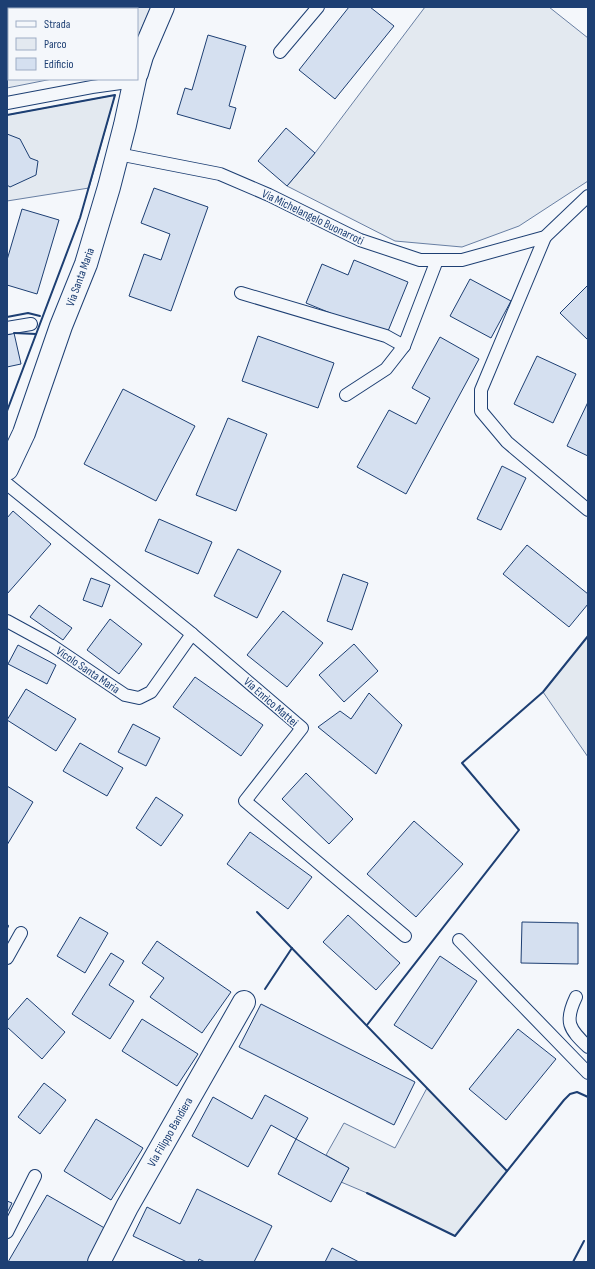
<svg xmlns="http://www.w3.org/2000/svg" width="595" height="1269" font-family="'Sofia Sans Condensed',sans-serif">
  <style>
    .green { fill: #e3e9f0; stroke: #687fa3 }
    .building { fill: #d5e0f0; stroke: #1d3f73 }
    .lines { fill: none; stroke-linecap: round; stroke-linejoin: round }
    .lane-casing { stroke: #1d3f73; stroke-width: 14 }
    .street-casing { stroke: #1d3f73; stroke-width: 24 }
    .secondary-casing { stroke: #1d3f73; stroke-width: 24 }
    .path { stroke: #5e769c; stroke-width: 2.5; stroke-dasharray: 3 2; stroke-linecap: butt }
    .lane { stroke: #f4f7fb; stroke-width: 12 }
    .street { stroke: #f4f7fb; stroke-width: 22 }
    .secondary { stroke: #f4f7fb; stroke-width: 22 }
    .wall { stroke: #1d3f73; stroke-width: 2 }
    .labels { text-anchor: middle; stroke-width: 3; stroke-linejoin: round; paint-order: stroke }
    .street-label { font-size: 12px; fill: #1d3f73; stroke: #f4f7fb }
  </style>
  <rect width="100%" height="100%" fill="#f4f7fb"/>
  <g class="green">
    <polygon points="7,7 151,7 137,39 137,9 9,9 9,79 52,79 7,88"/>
    <polygon points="425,7 549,7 588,38 588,181 519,226 462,247 395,241 287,186 315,153"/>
    <polygon points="115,95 89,188 7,201 7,115"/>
    <polygon points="588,636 588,757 543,692"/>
    <polygon points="427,1088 507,1171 455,1236 367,1193 341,1182 349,1168 326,1155 344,1123 395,1148"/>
  </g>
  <g class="building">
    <polygon points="349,7 370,7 394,26 335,99 299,70"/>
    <polygon points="208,35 246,46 229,106 236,108 230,129 177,114 185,88 192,90"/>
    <polygon points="286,128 315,153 287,186 258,161"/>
    <polygon points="7,134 20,139 30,158 38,161 36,175 10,187 7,185"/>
    <polygon points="154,188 208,207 171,311 129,296 144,254 161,260 170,234 141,223"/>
    <polygon points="22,209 59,220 37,294 7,285 7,260"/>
    <polygon points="354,260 408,282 386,336 306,303 322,264 348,275"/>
    <polygon points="470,279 511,301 491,338 450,316"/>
    <polygon points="588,285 588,340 560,313"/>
    <polygon points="14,333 21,364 7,367 7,335"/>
    <polygon points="258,336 334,363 318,408 242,381"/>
    <polygon points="440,337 479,359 406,494 357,467 389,410 416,424 430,398 412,388"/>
    <polygon points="537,356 576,374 553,423 514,404"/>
    <polygon points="123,389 195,426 156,501 84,464"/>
    <polygon points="588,402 588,456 567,446"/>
    <polygon points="228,418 267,434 236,511 196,495"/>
    <polygon points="502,466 526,478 501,530 477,519"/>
    <polygon points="13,511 51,544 7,594 7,518"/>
    <polygon points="159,519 212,542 198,574 145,551"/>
    <polygon points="527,545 588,594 588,604 569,627 503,574"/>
    <polygon points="238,549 281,571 257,618 214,596"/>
    <polygon points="343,574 368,583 352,630 327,621"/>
    <polygon points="91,578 110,585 102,607 83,600"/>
    <polygon points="39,605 72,628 63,640 30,617"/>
    <polygon points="283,611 323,643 287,687 247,655"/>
    <polygon points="110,619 142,644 119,674 87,650"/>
    <polygon points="354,644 378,671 344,702 319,675"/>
    <polygon points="18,645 56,665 47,684 8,664"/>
    <polygon points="195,677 263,725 241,756 173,707"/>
    <polygon points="26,689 76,719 56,751 7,720"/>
    <polygon points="369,693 402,725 376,774 318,727 340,711 351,719"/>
    <polygon points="133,724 160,738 146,766 118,752"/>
    <polygon points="80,743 123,768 107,796 63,771"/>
    <polygon points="306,773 353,819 329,844 282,799"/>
    <polygon points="7,786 33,802 7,845"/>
    <polygon points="156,797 183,815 161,846 136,828"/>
    <polygon points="414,821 463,864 416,917 367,874"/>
    <polygon points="250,832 312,877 288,909 227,864"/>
    <polygon points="348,915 400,963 376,990 323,942"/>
    <polygon points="80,917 108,933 85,973 57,956"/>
    <polygon points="522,922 578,923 578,964 521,963"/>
    <polygon points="157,941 231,992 202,1033 150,997 164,978 142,963"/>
    <polygon points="111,953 124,961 109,985 134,1001 110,1039 72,1014"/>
    <polygon points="440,956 477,981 432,1049 394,1025"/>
    <polygon points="27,998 65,1032 42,1059 7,1027 7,1021"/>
    <polygon points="261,1004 415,1082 394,1125 239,1047"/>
    <polygon points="142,1019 198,1054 177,1086 122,1051"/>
    <polygon points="518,1029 556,1059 506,1120 469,1089"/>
    <polygon points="44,1083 66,1100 40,1134 18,1117"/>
    <polygon points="265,1095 308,1118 296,1139 271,1125 248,1167 192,1136 213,1097 252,1119"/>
    <polygon points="96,1119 143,1148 111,1200 64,1171"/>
    <polygon points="296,1139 349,1168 331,1202 278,1174"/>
    <polygon points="197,1189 272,1226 254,1262 205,1262 199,1259 198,1262 187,1262 133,1236 147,1207 180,1224"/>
    <polygon points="47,1195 108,1230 90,1262 8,1262"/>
    <polygon points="7,1201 12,1203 7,1213"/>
    <polygon points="332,1248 359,1262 325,1262"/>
  </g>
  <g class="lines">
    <defs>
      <g id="lane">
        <polyline points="280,52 318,7"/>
        <polyline points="7,103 92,87 135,81"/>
        <polyline points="118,154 220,174 269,195 360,240 420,260 462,260 545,237 588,196"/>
        <polyline points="545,237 481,390 481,411 507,442 588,510"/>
        <polyline points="241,293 386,336 404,346"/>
        <polyline points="7,328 31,324"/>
        <polyline points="346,395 386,369 404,346 437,260"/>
        <polyline points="7,484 192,634 302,728 245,801 405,936"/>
        <polyline points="7,621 51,645 125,695 139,698 151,692 192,634"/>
        <polyline points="459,940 588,1073"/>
        <polyline points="7,958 21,933"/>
        <path d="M576 997C564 1022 569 1029 588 1047"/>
        <polyline points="7,1232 35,1176"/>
      </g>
      <polyline id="street" points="99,1262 127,1207 244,1002"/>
      <g id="secondary">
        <polyline points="137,73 142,56 163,7"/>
        <polyline points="7,469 24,433 61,326 86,264 109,187 125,125 135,79"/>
      </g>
    </defs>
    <use href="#lane" class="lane-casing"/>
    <use href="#street" class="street-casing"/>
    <use href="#secondary" class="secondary-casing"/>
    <polyline class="path" points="108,7 111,9"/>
    <use href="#lane" class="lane"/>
    <use href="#street" class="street"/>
    <use href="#secondary" class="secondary"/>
    <g class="wall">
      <polyline points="7,115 115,95 80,218 7,411"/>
      <polyline points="7,317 28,313 40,316"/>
      <polyline points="14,333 36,334"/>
      <polyline points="257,912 507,1171"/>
      <polyline points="7,925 8,926 7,928"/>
      <polyline points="265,989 292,948"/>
      <polyline points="367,1025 519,830 462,763 543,692 588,636"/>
      <polyline points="367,1193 455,1236 564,1100 570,1094 577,1092 588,1097"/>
      <polyline points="573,1262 584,1241"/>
    </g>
  </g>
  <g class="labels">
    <g class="street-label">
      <text transform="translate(313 217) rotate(26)" y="4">Via Michelangelo Buonarroti</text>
      <text transform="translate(80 277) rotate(-70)" y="4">Via Santa Maria</text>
      <text transform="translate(88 670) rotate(34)" y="4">Vicolo Santa Maria</text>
      <text transform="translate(271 702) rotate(41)" y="4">Via Enrico Mattei</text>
      <text transform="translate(170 1132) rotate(-60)" y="4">Via Filippo Bandiera</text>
    </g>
  </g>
  <rect width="595" height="1269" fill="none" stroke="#1d3f73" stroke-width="16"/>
  <rect x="8" y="8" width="130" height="72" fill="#f4f7fb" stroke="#9eadc5"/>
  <rect x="16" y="21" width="20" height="6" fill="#f4f7fb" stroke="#9eadc5"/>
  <text x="44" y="28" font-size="12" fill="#1d3f73">Strada</text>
  <rect x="16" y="38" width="20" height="12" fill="#e3e9f0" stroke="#9eadc5"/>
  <text x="44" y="48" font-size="12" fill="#1d3f73">Parco</text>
  <rect x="16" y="58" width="20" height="12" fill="#d5e0f0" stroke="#9eadc5"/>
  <text x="44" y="68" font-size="12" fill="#1d3f73">Edificio</text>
</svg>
